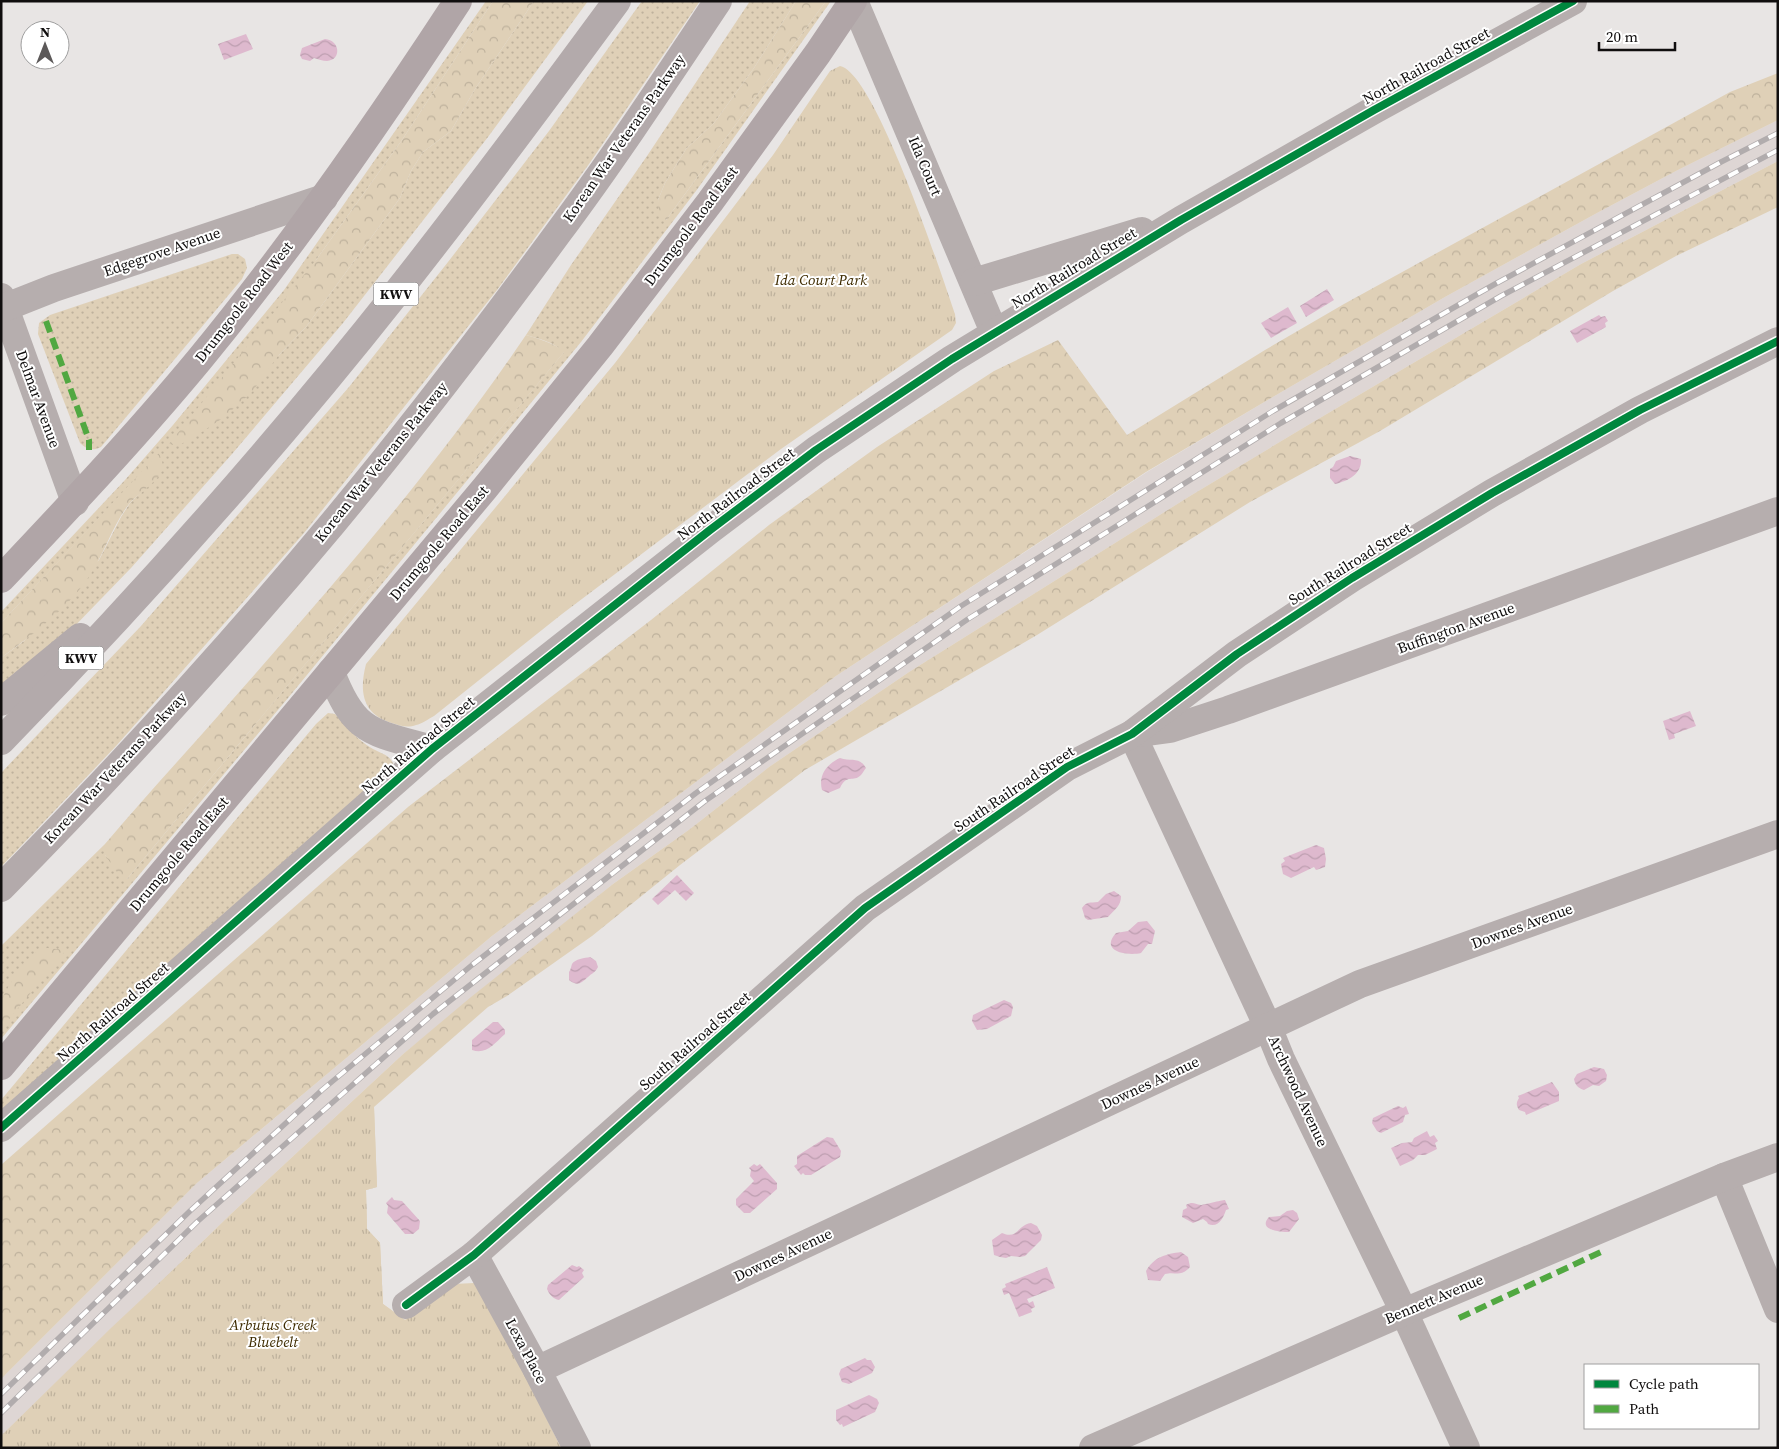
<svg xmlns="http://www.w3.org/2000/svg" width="1779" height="1449" font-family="'Source Serif 4',serif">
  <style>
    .built { fill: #ded6d4 }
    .grass { fill: url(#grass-dots) }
    .forest { fill: url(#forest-crowns) }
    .park { fill: url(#park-tufts) }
    .water { fill: url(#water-waves) }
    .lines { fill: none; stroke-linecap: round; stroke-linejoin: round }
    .minor { stroke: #b6aeae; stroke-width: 28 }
    .major { stroke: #b0a5a7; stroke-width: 28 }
    .highway { stroke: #b3aaab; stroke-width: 28 }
    .rail-casing { stroke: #b1acad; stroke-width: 5.5 }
    .rail { stroke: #fff; stroke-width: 4; stroke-dasharray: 11; stroke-linecap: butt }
    .quiet { stroke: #51a841; stroke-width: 6; stroke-dasharray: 12 6; stroke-linecap: butt }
    .cycleway-casing { stroke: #fff; stroke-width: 11 }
    .cycleway { stroke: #00873e; stroke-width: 8 }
    .labels { text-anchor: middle; stroke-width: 4; stroke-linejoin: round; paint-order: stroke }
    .shield { fill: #fff; stroke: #585656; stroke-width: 1 }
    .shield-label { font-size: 14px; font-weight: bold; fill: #100e0e }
    .street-label { font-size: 15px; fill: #100e0e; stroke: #fff }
    .park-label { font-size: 15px; font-style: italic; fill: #3f2c01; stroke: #fff }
  </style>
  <defs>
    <pattern id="grass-dots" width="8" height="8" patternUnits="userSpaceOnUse" patternTransform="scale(1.25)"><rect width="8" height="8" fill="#dfd0b7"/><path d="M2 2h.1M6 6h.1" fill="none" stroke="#beb19c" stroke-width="1.8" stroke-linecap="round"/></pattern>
    <pattern id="forest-crowns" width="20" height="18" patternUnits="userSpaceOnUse" patternTransform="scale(1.25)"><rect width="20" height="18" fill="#dfd0b7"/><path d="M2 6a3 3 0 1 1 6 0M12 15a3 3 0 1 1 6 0" fill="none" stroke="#beb19c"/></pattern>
    <pattern id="park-tufts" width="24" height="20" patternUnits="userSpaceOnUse" patternTransform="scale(1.25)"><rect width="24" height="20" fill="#dfd0b7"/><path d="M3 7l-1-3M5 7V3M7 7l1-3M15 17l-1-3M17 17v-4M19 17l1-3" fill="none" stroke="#beb19c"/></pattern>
    <pattern id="water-waves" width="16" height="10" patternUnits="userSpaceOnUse" patternTransform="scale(1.25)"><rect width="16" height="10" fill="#deb9ce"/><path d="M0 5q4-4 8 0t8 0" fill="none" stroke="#bd9eb0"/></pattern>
  </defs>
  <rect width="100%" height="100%" fill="#e8e5e4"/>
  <polygon class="built" points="1778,120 1778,161 1581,264 1308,425 1190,496 909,672 769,767 690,829 613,884 402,1055 233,1212 1,1436 1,1379 197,1183 492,936 836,676 1147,472 1278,394 1445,297 1597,213 1676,171"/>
  <g class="grass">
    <polygon points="486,1 493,1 402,140 316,260 278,356 306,327 400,198 411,171 423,152 451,131 475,89 534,1 588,1 488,137 343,323 232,454 131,568 69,632 1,693 1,658 24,641 99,560 121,517 130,503 149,485 159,454 1,623 1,612 125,480 173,425 284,290"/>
    <polygon points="642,1 700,1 589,164 497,290 304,533 116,746 1,867 1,773 141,626 349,387 448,262 549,131"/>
    <path d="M750 1H796L754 68 714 123 686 149 665 183 658 200 666 220 826 1H831L696 191 581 342 288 698 1 1039V946L105 844V855L127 879 564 352C553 342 540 339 526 335L571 265 647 156Z"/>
    <path d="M232 254H238L245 259 247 268 242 279 101 447C93 451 87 450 80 443L38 334 39 323 50 315Z"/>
    <path d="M328 713 335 714C347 727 357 740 373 749 382 754 391 755 394 766L1 1112V1100L316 724Z"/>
  </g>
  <g class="forest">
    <polygon points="493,1 534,1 475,89 451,131 423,152 411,171 400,198 306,327 278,356 252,392 223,418 191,439 177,446 169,444 316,260 402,140"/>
    <polygon points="796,1 826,1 666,220 659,211 658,200 665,183 686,149 714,123 754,68"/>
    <polygon points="1778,73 1778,120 1676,171 1597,213 1445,297 1278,394 1146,472 836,676 492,936 197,1183 1,1379 1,1165 408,807 651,620 769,525 877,447 994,371 1058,340 1127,435 1265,350 1344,304 1730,92"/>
    <polygon points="1778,161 1778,207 1676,256 1613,291 1380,431 1250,502 1037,635 805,770 680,865 592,936 507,996 488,1007 374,1107 377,1187 366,1190 367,1229 380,1243 383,1304 405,1320 454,1284 487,1300 561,1448 1,1448 1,1436 233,1212 402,1055 471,997 613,884 690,829 769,767 909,672 1190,496 1308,425 1581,264"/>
    <path d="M526 335C540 339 552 343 565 351L127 879 121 878 105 855V844C137 806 170 770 203 733 316 605 430 477 526 335Z"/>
    <path d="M159 453C161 458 163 463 163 468 160 480 138 494 129 504 112 526 104 555 88 578 67 609 31 636 1 658V623Z"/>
    <polygon points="47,948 66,950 1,1029 1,1001 6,991 20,967 35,953"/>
  </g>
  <g class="park">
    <path d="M840 66C875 72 942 276 955 314L956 323 952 330 781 449 562 614 434 716C428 719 422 724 416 725 408 728 400 726 392 723 362 714 359 691 366 664L615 363 773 155 830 71Z"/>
    <polygon points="362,1093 374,1107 377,1187 366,1190 367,1229 380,1243 383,1304 405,1320 454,1284 474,1283 487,1300 561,1448 1,1448 1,1436 111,1328"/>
  </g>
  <g class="water">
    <polygon points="246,34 253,49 224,60 218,44"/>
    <path d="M325 39C340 40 342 60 327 61 323 61 318 59 314 58L310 61 302 59 300 55 302 48Z"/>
    <polygon points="1327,289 1334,300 1306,317 1300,306"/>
    <polygon points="1288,307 1297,323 1271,338 1261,323"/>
    <polygon points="1599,315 1601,317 1605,316 1608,321 1605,323 1606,327 1577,343 1570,331"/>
    <path d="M1350 456 1361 459C1362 474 1348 481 1335 484L1330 478V469L1333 467 1336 461Z"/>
    <polygon points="1690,711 1696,726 1674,734 1675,738 1669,740 1663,721"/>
    <path d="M840 758C851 762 859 756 866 768 864 770 863 773 861 775 853 783 847 773 840 788L828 793 822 790C818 775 827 764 840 758Z"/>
    <polygon points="1316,845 1324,848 1326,859 1325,867 1316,870 1314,867 1291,878 1283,874 1281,864 1285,861 1283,858"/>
    <polygon points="677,875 694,893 686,901 675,890 658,905 652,899"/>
    <path d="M1114 891 1121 896C1121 906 1115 909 1108 917L1088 920 1085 918 1082 908C1087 901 1090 903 1098 902L1106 894Z"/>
    <path d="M1147 921 1155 931 1152 944H1148L1141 953C1128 956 1099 952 1116 933L1128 931 1138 922Z"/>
    <path d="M590 957 596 961 598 967C595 973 592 973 588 977 581 983 578 987 569 980V972C571 969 571 967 572 964 575 959 585 958 590 957Z"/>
    <polygon points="1004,1000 1011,1003 1013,1007 1011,1016 987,1029 977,1030 972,1021 973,1015"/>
    <path d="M493 1022H498L505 1030V1034C494 1044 486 1055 472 1050V1040Z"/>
    <path d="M1594 1067 1604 1069 1607 1075 1606 1081 1599 1086 1593 1085 1584 1090C1578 1088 1575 1085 1574 1079L1577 1074Z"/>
    <path d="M1552 1082 1559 1092V1101L1526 1115 1525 1112 1519 1110C1516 1105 1516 1103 1519 1098L1518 1096Z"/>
    <polygon points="1398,1106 1403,1108 1406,1106 1409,1114 1405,1115 1403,1122 1381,1133 1377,1131 1372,1123 1373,1118"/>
    <polygon points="1427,1131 1430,1137 1434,1135 1438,1141 1435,1143 1437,1149 1425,1155 1418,1155 1413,1160 1400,1166 1391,1148 1402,1143 1412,1142 1414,1138"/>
    <polygon points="827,1137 833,1138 841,1151 840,1157 811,1175 805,1175 803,1173 801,1175 794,1166 797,1164 797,1156"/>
    <polygon points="754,1164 757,1166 760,1164 777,1183 777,1189 750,1213 744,1213 736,1205 736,1199 754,1181 750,1176 751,1170 749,1168"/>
    <polygon points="392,1197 394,1200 402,1201 420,1221 419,1229 413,1234 405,1234 387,1213 388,1206 386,1203"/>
    <path d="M1225 1200 1229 1209 1226 1210C1223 1219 1218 1228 1208 1224L1207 1222 1203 1219 1193 1223 1182 1217 1183 1210 1187 1208 1186 1205C1193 1201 1194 1204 1201 1205 1203 1205 1222 1200 1225 1200Z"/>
    <path d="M1293 1210 1297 1213 1299 1219 1289 1232C1281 1232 1257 1230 1269 1217L1280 1216 1287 1211Z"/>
    <path d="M1031 1223 1037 1226 1042 1235 1041 1240 1025 1256 1020 1257 1011 1256 1006 1258 1000 1257 994 1255 992 1240 1002 1233C1018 1240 1017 1225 1031 1223Z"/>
    <path d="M1181 1252 1188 1257 1190 1267C1180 1278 1176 1271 1165 1274L1160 1281 1148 1280 1146 1271C1154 1257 1166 1254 1181 1252Z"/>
    <path d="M572 1265 577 1267 579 1266 584 1270 582 1273 584 1277 559 1300C553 1299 549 1294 547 1289L548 1285Z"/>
    <polygon points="1047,1267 1055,1288 1027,1299 1029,1303 1033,1301 1035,1307 1031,1309 1032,1312 1019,1317 1009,1293 1004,1295 1002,1289 1006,1287 1005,1284"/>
    <polygon points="865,1358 867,1360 871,1360 875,1367 872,1373 849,1384 842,1382 839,1374 841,1369"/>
    <polygon points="869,1395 877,1399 879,1403 875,1412 843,1427 842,1424 840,1425 836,1420 836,1410"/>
  </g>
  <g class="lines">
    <g class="minor">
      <polyline points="854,1 994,332"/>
      <polyline points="974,282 1142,231"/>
      <polyline points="1,297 75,502"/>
      <polyline points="1,309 54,288 324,198"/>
      <path d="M331 672C354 734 372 732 432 749"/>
      <polyline points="1132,734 1268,1027 1281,1059 1404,1312 1466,1448"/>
      <polyline points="1133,734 1170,729 1228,710 1778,511"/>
      <polyline points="1,1128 432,749 710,530 816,450 952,359 1181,220 1374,110 1573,1"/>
      <polyline points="1724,1177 1778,1309"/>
      <polyline points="474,1255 537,1370 577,1448"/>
      <polyline points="406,1305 474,1255 865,908 1067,767 1132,734 1237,654 1352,578 1492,493 1640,410 1778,341"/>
      <polyline points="537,1370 1360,984 1778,834"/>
      <polyline points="1093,1448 1404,1312 1724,1177 1778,1157"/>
    </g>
    <g class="major">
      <path d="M1 579C69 507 136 436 199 360 293 246 377 125 458 1"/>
      <polyline points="1,1066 485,488 600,346 710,202 818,53 853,1"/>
    </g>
    <g class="highway">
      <polyline points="1,702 80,637"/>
      <path d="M1 741C141 597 274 448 398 291 473 196 545 99 617 1"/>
      <path d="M1 888C116 771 228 649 333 523 411 429 486 331 558 233 614 158 666 79 718 1"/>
    </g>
    <defs>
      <g id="rail">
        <polyline points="1,1394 190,1211 322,1090 472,965 696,793 961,606 1273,411 1495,284 1721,162 1778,133"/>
        <polyline points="1,1413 198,1221 433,1014 705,801 968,619 1281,423 1501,296 1778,150"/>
      </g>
    </defs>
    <use href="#rail" class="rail-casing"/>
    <use href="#rail" class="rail"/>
    <g class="quiet">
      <polyline points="46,321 89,440 89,450"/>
      <polyline points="1459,1318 1601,1252"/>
    </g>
    <defs>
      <g id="cycleway">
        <polyline points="1,1128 432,749 710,530 816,450 952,359 1181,220 1374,110 1573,1"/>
        <polyline points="406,1305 474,1255 865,908 1067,767 1132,734 1237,654 1352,578 1492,493 1640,410 1778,341"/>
      </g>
    </defs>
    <use href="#cycleway" class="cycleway-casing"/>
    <use href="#cycleway" class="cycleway"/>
  </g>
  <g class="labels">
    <g class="shield">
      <rect x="373.5" y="282.5" width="45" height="23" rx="4"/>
      <rect x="58.5" y="646.5" width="45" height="23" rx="4"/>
    </g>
    <g class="shield-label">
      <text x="396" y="299">KWV</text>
      <text x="81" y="663">KWV</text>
    </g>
    <g class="street-label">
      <text transform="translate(1426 66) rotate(-29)" y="5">North Railroad Street</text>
      <text transform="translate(624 138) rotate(-55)" y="5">Korean War Veterans Parkway</text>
      <text transform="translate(925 166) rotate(67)" y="5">Ida Court</text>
      <text transform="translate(691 226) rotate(-53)" y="5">Drumgoole Road East</text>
      <text transform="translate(162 252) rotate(-19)" y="5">Edgegrove Avenue</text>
      <text transform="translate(1074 268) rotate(-31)" y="5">North Railroad Street</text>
      <text transform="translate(244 302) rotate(-52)" y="5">Drumgoole Road West</text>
      <text transform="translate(38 399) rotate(70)" y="5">Delmar Avenue</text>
      <text transform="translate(381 462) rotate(-51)" y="5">Korean War Veterans Parkway</text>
      <text transform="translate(736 494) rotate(-37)" y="5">North Railroad Street</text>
      <text transform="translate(439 543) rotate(-50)" y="5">Drumgoole Road East</text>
      <text transform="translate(1350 564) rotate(-32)" y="5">South Railroad Street</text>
      <text transform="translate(1456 628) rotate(-20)" y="5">Buffington Avenue</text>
      <text transform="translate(418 745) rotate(-40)" y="5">North Railroad Street</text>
      <text transform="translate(115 768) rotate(-47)" y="5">Korean War Veterans Parkway</text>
      <text transform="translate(1014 789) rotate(-34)" y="5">South Railroad Street</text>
      <text transform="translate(179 854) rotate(-50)" y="5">Drumgoole Road East</text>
      <text transform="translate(1522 926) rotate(-20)" y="5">Downes Avenue</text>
      <text transform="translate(113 1012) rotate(-41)" y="5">North Railroad Street</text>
      <text transform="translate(695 1041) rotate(-41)" y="5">South Railroad Street</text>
      <text transform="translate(1150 1083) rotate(-25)" y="5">Downes Avenue</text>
      <text transform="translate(1298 1091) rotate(65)" y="5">Archwood Avenue</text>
      <text transform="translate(783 1255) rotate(-25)" y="5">Downes Avenue</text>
      <text transform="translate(1434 1299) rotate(-23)" y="5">Bennett Avenue</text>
      <text transform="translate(526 1351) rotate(62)" y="5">Lexa Place</text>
    </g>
    <g class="park-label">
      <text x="821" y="285">Ida Court Park</text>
      <text x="273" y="1330">Arbutus Creek<tspan x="273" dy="17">Bluebelt</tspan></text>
    </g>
  </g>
  <rect width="1779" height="1449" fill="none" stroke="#100e0e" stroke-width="5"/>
  <rect x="1584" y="1364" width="175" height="65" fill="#ffffff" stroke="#9f9f9f"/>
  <rect x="1594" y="1380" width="25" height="8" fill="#00873e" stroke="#9f9f9f"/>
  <text x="1629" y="1389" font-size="15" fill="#100e0e">Cycle path</text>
  <rect x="1594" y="1405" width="25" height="8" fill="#51a841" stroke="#9f9f9f"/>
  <text x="1629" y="1414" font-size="15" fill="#100e0e">Path</text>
  <g transform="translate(45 45)"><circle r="24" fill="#ffffff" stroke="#9f9f9f"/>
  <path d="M0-4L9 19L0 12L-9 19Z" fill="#5c5959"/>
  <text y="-8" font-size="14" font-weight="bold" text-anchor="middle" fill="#100e0e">N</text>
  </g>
  <path d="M1599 42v8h76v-8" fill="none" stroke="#100e0e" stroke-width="2.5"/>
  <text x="1606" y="42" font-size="15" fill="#100e0e" stroke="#ffffff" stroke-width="4" paint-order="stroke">20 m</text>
</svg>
